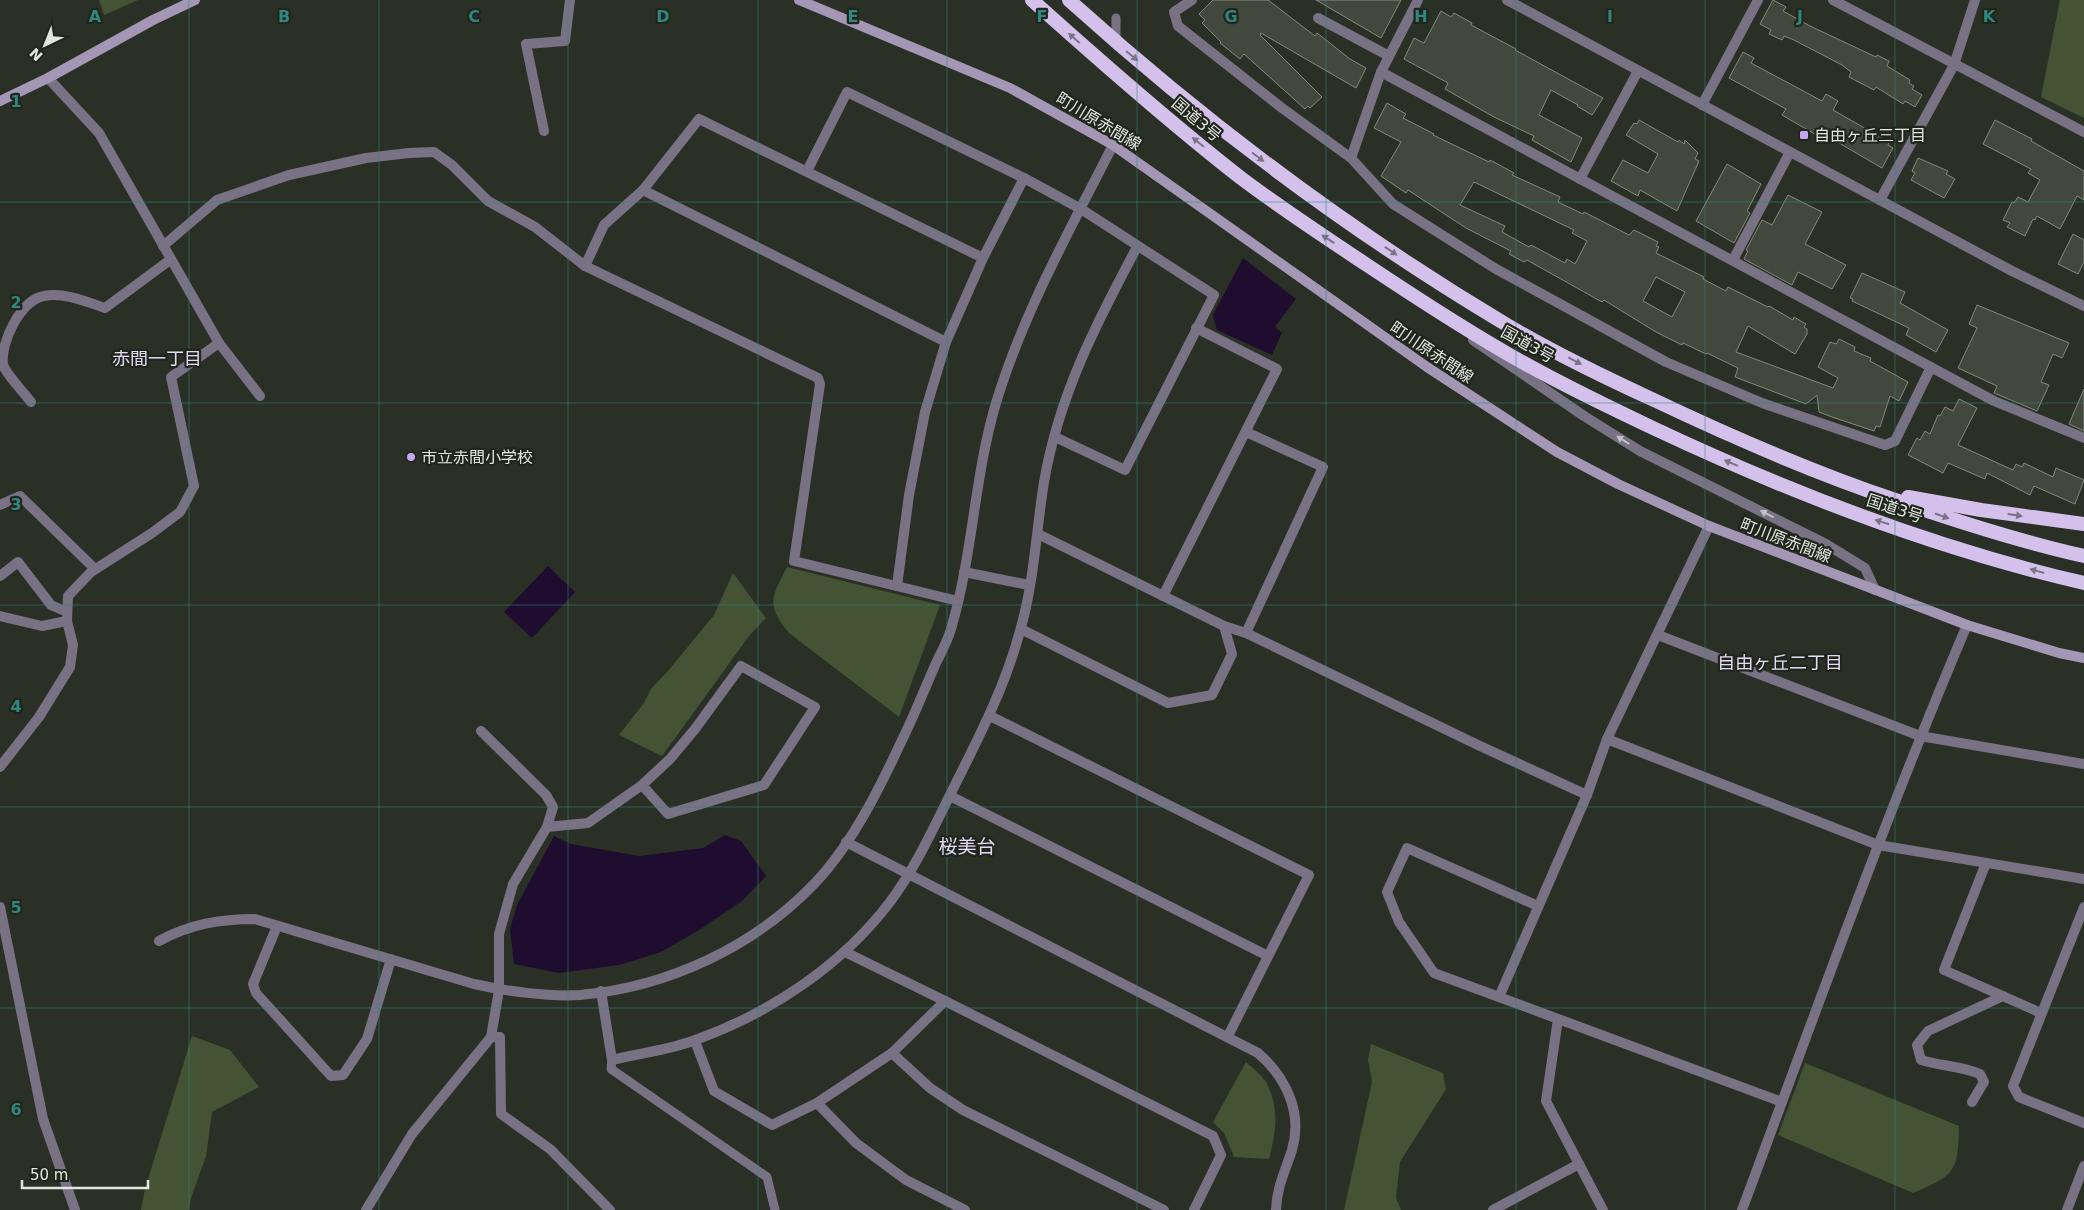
<svg xmlns="http://www.w3.org/2000/svg" width="2084" height="1210" font-family="'DejaVu Sans','Noto Sans JP',sans-serif">
  <style>
    .green { fill: #455335 }
    .water { fill: #1e0d2f }
    .building { fill: #43483d; stroke: #83897d; fill-rule: evenodd }
    .lines { fill: none; stroke-linecap: round; stroke-linejoin: round }
    .service { stroke: #797184; stroke-width: 9 }
    .minor { stroke: #797184; stroke-width: 10 }
    .tertiary { stroke: #797184; stroke-width: 10 }
    .secondary { stroke: #a397b5; stroke-width: 10 }
    .trunk { stroke: #d3c1ec; stroke-width: 14 }
    .oneway { fill: #7a7484 }
    .oneway2 { fill: #c2c3c4 }
    .grid { fill: none; stroke: #2f877f; stroke-width: 1; stroke-opacity: 0.55 }
    .poi-dot { fill: #c6a6f0; stroke: #21261d; stroke-width: 2 }
    .labels { text-anchor: middle; stroke-width: 4.5; stroke-linejoin: round; paint-order: stroke }
    .street-label { font-size: 16px; fill: #e2e6df; stroke: #21261d }
    .poi-label { font-size: 16px; fill: #e2e6df; stroke: #21261d; text-anchor: start }
    .neighbourhood-label { font-size: 18px; fill: #e4d9f5; stroke: #21261d }
    .quarter-label { font-size: 19px; fill: #e4d9f5; stroke: #21261d }
    .grid-label { font-size: 16px; text-anchor: middle; font-weight: bold; fill: #2f877f; stroke: #21261d; stroke-width: 4.5; stroke-linejoin: round; paint-order: stroke }
  </style>
  <rect width="100%" height="100%" fill="#2b3026"/>
  <g class="green">
    <polygon points="99,0 138,0 104,15"/>
    <polygon points="2060,0 2084,0 2084,118 2041,97"/>
    <path d="M787 567 940 605 899 717 789 633C765 603 772 597 787 567Z"/>
    <polygon points="733,573 766,618 749,636 662,756 619,735 644,703 651,689 668,671 714,615"/>
    <polygon points="192,1036 230,1050 259,1087 212,1112 206,1156 191,1198 189,1210 141,1210 145,1189"/>
    <polygon points="1371,1044 1443,1073 1446,1089 1400,1162 1396,1198 1401,1210 1344,1210 1372,1082 1368,1060"/>
    <path d="M1246 1062C1252 1068 1261 1074 1266 1082 1280 1108 1276 1132 1269 1159L1234 1157 1224 1133 1213 1122Z"/>
    <path d="M1805 1063 1959 1126C1958 1172 1955 1175 1913 1193L1778 1135Z"/>
  </g>
  <g class="water">
    <polygon points="1243,258 1296,299 1275,327 1282,333 1272,355 1217,330 1213,315"/>
    <polygon points="548,566 575,592 532,638 504,612"/>
    <polygon points="725,835 741,841 766,876 742,901 699,930 661,952 619,965 559,973 514,964 510,929 517,905 554,836 571,844 639,856 703,848"/>
  </g>
  <g class="building">
    <polygon points="1213,0 1268,0 1315,36 1317,33 1350,59 1366,68 1356,88 1261,33 1260,35 1322,97 1310,108 1308,106 1305,109 1244,54 1240,59 1220,43 1221,42 1202,23 1205,20 1199,14"/>
    <polygon points="1316,0 1401,0 1381,38"/>
    <polygon points="1773,0 1786,7 1783,11 1810,26 1876,57 1877,55 1889,61 1887,66 1910,80 1909,83 1914,86 1912,89 1922,95 1915,107 1905,101 1903,104 1876,87 1874,90 1849,77 1851,72 1842,65 1794,40 1784,36 1782,40 1769,34 1771,30 1760,24"/>
    <polygon points="1441,11 1451,17 1454,13 1472,23 1471,25 1516,49 1515,50 1603,98 1592,115 1577,106 1578,105 1551,90 1539,115 1582,138 1571,162 1532,140 1534,136 1494,117 1445,89 1448,83 1404,59 1414,38 1424,43"/>
    <polygon points="1743,52 1754,58 1751,63 1822,101 1826,94 1838,101 1833,110 1889,142 1888,145 1893,148 1882,168 1827,136 1825,140 1782,115 1786,109 1729,78"/>
    <path d="M1387 103 1406 114 1403 118 1434 134 1433 135 1489 162 1490 160 1514 173 1512 175 1560 197 1558 202 1583 214 1584 212 1629 235 1634 230 1658 242 1656 246 1659 247 1656 253 1704 277 1703 279 1726 291 1728 287 1768 307 1769 306 1793 320 1794 317 1806 324 1804 327 1807 329V334L1795 354 1748 326 1736 352 1833 388 1838 378 1818 367 1830 342 1836 344 1839 339 1855 347 1854 351 1871 358 1870 361 1908 382 1899 401 1890 396 1880 427 1876 426 1874 431 1832 417 1819 412 1817 395 1806 404 1735 377 1738 368 1707 353 1706 354 1683 343 1682 345 1656 332 1604 300 1602 302 1527 260 1524 262 1509 254 1511 251 1466 228 1408 190 1406 193 1381 176 1401 142 1374 128ZM1474 182 1574 230 1572 233 1587 241 1575 264 1567 259 1565 263 1531 245 1529 247 1502 232 1505 226 1460 205ZM1656 277 1685 292 1672 317 1643 301Z"/>
    <polygon points="1639,120 1678,142 1679,140 1684,144 1685,140 1698,153 1695,159 1699,161 1677,211 1640,190 1638,196 1611,181 1623,160 1648,173 1658,154 1626,135 1634,123 1637,124"/>
    <polygon points="1995,120 2032,139 2031,141 2084,171 2084,200 2077,196 2060,229 2037,216 2035,220 2033,219 2025,236 2007,227 2010,223 2003,220 2012,202 2014,203 2018,197 2028,202 2040,180 2028,173 2031,169 1983,144"/>
    <polygon points="1918,158 1948,171 1946,174 1955,179 1944,198 1911,180 1915,173 1912,171"/>
    <polygon points="1727,164 1761,184 1747,211 1750,213 1734,243 1696,221"/>
    <polygon points="1788,195 1822,212 1805,244 1846,265 1832,289 1798,272 1792,285 1744,259 1748,251 1746,250 1762,220 1772,225"/>
    <polygon points="2073,234 2084,240 2084,262 2078,274 2058,264"/>
    <polygon points="1862,273 1905,292 1900,303 1948,330 1936,352 1906,335 1909,328 1852,301 1853,299 1850,298"/>
    <polygon points="1977,305 2069,343 2062,358 2053,354 2041,382 2049,385 2037,411 1994,393 1997,386 1958,368 1977,328 1969,324"/>
    <polygon points="2084,389 2084,431 2069,424"/>
    <polygon points="1959,399 1977,408 1958,445 2013,470 2016,464 2022,467 2024,463 2053,477 2056,468 2084,480 2075,504 2034,486 2030,495 1987,473 1985,479 1948,463 1943,473 1908,455 1917,438 1920,440 1925,431 1930,434 1938,415 1940,416 1945,407 1953,411"/>
  </g>
  <g class="lines">
    <g class="service">
      <polyline points="1116,18 1116,43"/>
      <polyline points="612,1060 611,1069 767,1177 775,1210"/>
    </g>
    <g class="minor">
      <polyline points="1192,0 1174,12 1178,26 1282,108 1351,158 1393,204 1496,269 1666,362 1762,403 1885,445 1895,441 1931,367"/>
      <polyline points="1833,0 2084,132"/>
      <polyline points="1318,18 1389,56"/>
      <polyline points="1381,72 1994,401 2084,438"/>
      <polyline points="48,78 99,133 219,343 260,396"/>
      <polyline points="1702,105 1758,0"/>
      <polyline points="544,131 526,44 565,41 570,0"/>
      <polyline points="1351,158 1381,72 1418,0"/>
      <polyline points="807,171 847,92 1024,178 983,258 946,342 925,412 909,495 897,586"/>
      <polyline points="1024,178 1081,209 1214,295 1125,470 1055,437"/>
      <polyline points="1580,179 1638,71"/>
      <polyline points="643,190 946,342"/>
      <polyline points="1880,200 1954,65 1975,0"/>
      <polyline points="163,246 217,200 289,175 366,158 409,153 434,152 452,165 488,201 535,227 585,266 818,378 820,384 794,561 958,601"/>
      <polyline points="1733,260 1790,152"/>
      <polyline points="585,266 604,225 643,190 699,119 983,258"/>
      <polyline points="1473,340 1584,416 1640,451 1826,544 1865,568 1875,590"/>
      <path d="M31 402C23 391 8 377 3 365 0 342 21 300 44 296 64 292 87 302 105 308L170 260"/>
      <polyline points="0,505 20,496 95,569"/>
      <polyline points="1709,526 1607,739 1587,795 1499,997 1782,1102"/>
      <polyline points="964,572 1029,585"/>
      <polyline points="0,576 18,562 51,605 67,612"/>
      <polyline points="1163,596 1277,369 1196,328"/>
      <polyline points="0,616 42,626 67,621"/>
      <polyline points="1224,626 1246,633 1480,746 1587,795"/>
      <polyline points="1021,629 1168,703 1212,695 1232,654 1224,626 1038,534"/>
      <polyline points="1246,633 1323,467 1246,432"/>
      <polyline points="1658,635 1920,736 2084,764"/>
      <polyline points="990,716 1309,875 1228,1036"/>
      <polyline points="1607,739 1878,845 2084,879"/>
      <polyline points="0,767 39,717 70,667 73,645 67,621 68,596 91,572 152,533 180,512 194,486 171,377 219,343"/>
      <polyline points="950,796 1268,956"/>
      <polyline points="547,827 588,823 642,785 668,814 764,785 815,707 741,666 695,729 670,759 642,785"/>
      <polyline points="1986,863 1944,970 2041,1013"/>
      <polyline points="0,907 43,1119 75,1210"/>
      <polyline points="2084,907 2013,1086 2019,1097 2084,1123"/>
      <polyline points="277,926 253,984 256,993 331,1076 343,1075 367,1039 391,959"/>
      <path d="M601 991 612 1060C640 1053 671 1050 698 1039 772 1012 842 965 890 902 916 867 934 827 953 789 979 737 1005 687 1020 631 1034 583 1036 532 1044 482 1059 395 1096 324 1137 247"/>
      <polyline points="1499,997 1434,973 1399,922 1387,892 1407,848 1538,906"/>
      <polyline points="945,1001 1213,1136 1221,1155 1194,1210"/>
      <polyline points="1558,1019 1546,1101 1579,1164"/>
      <polyline points="491,1037 500,1037 501,1114 550,1149 610,1210"/>
      <polyline points="695,1041 714,1091 772,1125 817,1103 892,1053 945,1001 845,952"/>
      <polyline points="892,1053 930,1088 963,1110 1164,1210"/>
      <path d="M1972 1102 1984 1082 1980 1074C1961 1066 1940 1066 1921 1060L1917 1045 1928 1031 2003 996"/>
      <polyline points="817,1103 856,1143 906,1180 965,1210"/>
      <polyline points="366,1210 412,1134 491,1037 499,990 499,934 513,884 547,827 553,807 546,795 481,731"/>
      <polyline points="1493,1210 1579,1164 1603,1210"/>
      <path d="M1742 1210C1815 1014 1885 818 1967 625"/>
      <polyline points="2067,1210 2084,1166"/>
    </g>
    <g class="tertiary">
      <polyline points="1507,0 2012,271 2084,306"/>
      <path d="M846 842 1258 1053C1286 1077 1303 1113 1292 1150 1285 1172 1277 1186 1276 1210"/>
      <path d="M159 941C190 924 220 919 255 919L474 984C505 991 548 997 580 995 668 987 754 947 815 883 856 840 886 775 911 721 920 701 928 681 937 661 942 651 948 640 951 629 973 555 974 477 996 403 1023 313 1071 228 1113 145"/>
    </g>
    <g class="secondary">
      <polyline points="799,0 1010,88 1113,145 1427,367 1557,452 1618,484 1709,526 1967,625 2059,653 2084,658"/>
      <polyline points="0,101 48,78 153,20 195,0"/>
    </g>
    <g class="trunk">
      <path d="M1032 0C1100 61 1169 122 1241 178 1282 209 1325 237 1367 265 1409 293 1452 321 1496 347 1546 377 1600 403 1653 428 1791 493 1936 549 2084 583"/>
      <path d="M1069 0C1204 122 1351 232 1507 325 1554 353 1604 377 1654 400 1734 438 1814 473 1898 501 1959 522 2021 542 2084 556"/>
      <polyline points="1908,497 1981,510 2084,524"/>
    </g>
  </g>
  <defs><path id="oneway-solid" d="M-6-.8H1V-3.2L6.5 0L1 3.2V.8H-6Z" transform="scale(1.25)"/></defs>
  <g class="oneway">
    <use href="#oneway-solid" transform="translate(1074 38) rotate(-139)"/>
    <use href="#oneway-solid" transform="translate(1132 56) rotate(40)"/>
    <use href="#oneway-solid" transform="translate(1198 142) rotate(-141)"/>
    <use href="#oneway-solid" transform="translate(1258 157) rotate(37)"/>
    <use href="#oneway-solid" transform="translate(1328 239) rotate(-146)"/>
    <use href="#oneway-solid" transform="translate(1391 251) rotate(34)"/>
    <use href="#oneway-solid" transform="translate(1575 361) rotate(28)"/>
    <use href="#oneway-solid" transform="translate(1731 463) rotate(-157)"/>
    <use href="#oneway-solid" transform="translate(2015 515) rotate(8)"/>
    <use href="#oneway-solid" transform="translate(1942 516) rotate(19)"/>
    <use href="#oneway-solid" transform="translate(1882 522) rotate(-162)"/>
    <use href="#oneway-solid" transform="translate(2037 571) rotate(-164)"/>
  </g>
  <g class="oneway2">
    <use href="#oneway-solid" transform="translate(1623 440) rotate(-148)"/>
    <use href="#oneway-solid" transform="translate(1767 514) rotate(-153)"/>
  </g>
  <path class="grid" d="M189 0V1210M379 0V1210M568 0V1210M758 0V1210M947 0V1210M1137 0V1210M1326 0V1210M1516 0V1210M1705 0V1210M1895 0V1210M0 202H2084M0 403H2084M0 605H2084M0 807H2084M0 1008H2084"/>
  <g class="poi-dot">
    <rect x="1799" y="130" width="10" height="10" rx="2.5"/>
    <circle cx="411" cy="457" r="5"/>
  </g>
  <g class="labels">
    <g class="street-label">
      <text transform="translate(1197 119) rotate(40)" y="6">国道3号</text>
      <text transform="translate(1099 121) rotate(31)" y="6">町川原赤間線</text>
      <text transform="translate(1528 344) rotate(29)" y="6">国道3号</text>
      <text transform="translate(1432 352) rotate(34)" y="6">町川原赤間線</text>
      <text transform="translate(1895 508) rotate(18)" y="6">国道3号</text>
      <text transform="translate(1786 540) rotate(21)" y="6">町川原赤間線</text>
    </g>
    <g class="poi-label">
      <text x="1814" y="141">自由ヶ丘三丁目</text>
      <text x="421" y="463">市立赤間小学校</text>
    </g>
    <g class="neighbourhood-label">
      <text x="157" y="365">赤間一丁目</text>
      <text x="1780" y="669">自由ヶ丘二丁目</text>
    </g>
    <g class="quarter-label">
      <text x="967" y="853">桜美台</text>
    </g>
  </g>
  <g class="grid-label">
    <text x="95" y="22">A</text>
    <text x="284" y="22">B</text>
    <text x="474" y="22">C</text>
    <text x="663" y="22">D</text>
    <text x="853" y="22">E</text>
    <text x="1042" y="22">F</text>
    <text x="1231" y="22">G</text>
    <text x="1421" y="22">H</text>
    <text x="1610" y="22">I</text>
    <text x="1800" y="22">J</text>
    <text x="1989" y="22">K</text>
    <text x="16" y="107">1</text>
    <text x="16" y="308">2</text>
    <text x="16" y="510">3</text>
    <text x="16" y="712">4</text>
    <text x="16" y="913">5</text>
    <text x="16" y="1115">6</text>
  </g>
  <g transform="translate(45 45) rotate(223)" stroke="#21261d" stroke-width="4" paint-order="stroke">
  <path d="M0-4L9 19L0 12L-9 19Z" fill="#e2e6df"/>
  <text y="-8" font-size="14" font-weight="bold" text-anchor="middle" fill="#e2e6df">N</text>
  </g>
  <path d="M22 1180v8h126v-8" fill="none" stroke="#e2e6df" stroke-width="2.5"/>
  <text x="30" y="1180" font-size="15" fill="#e2e6df" stroke="#21261d" stroke-width="4" paint-order="stroke">50 m</text>
</svg>
